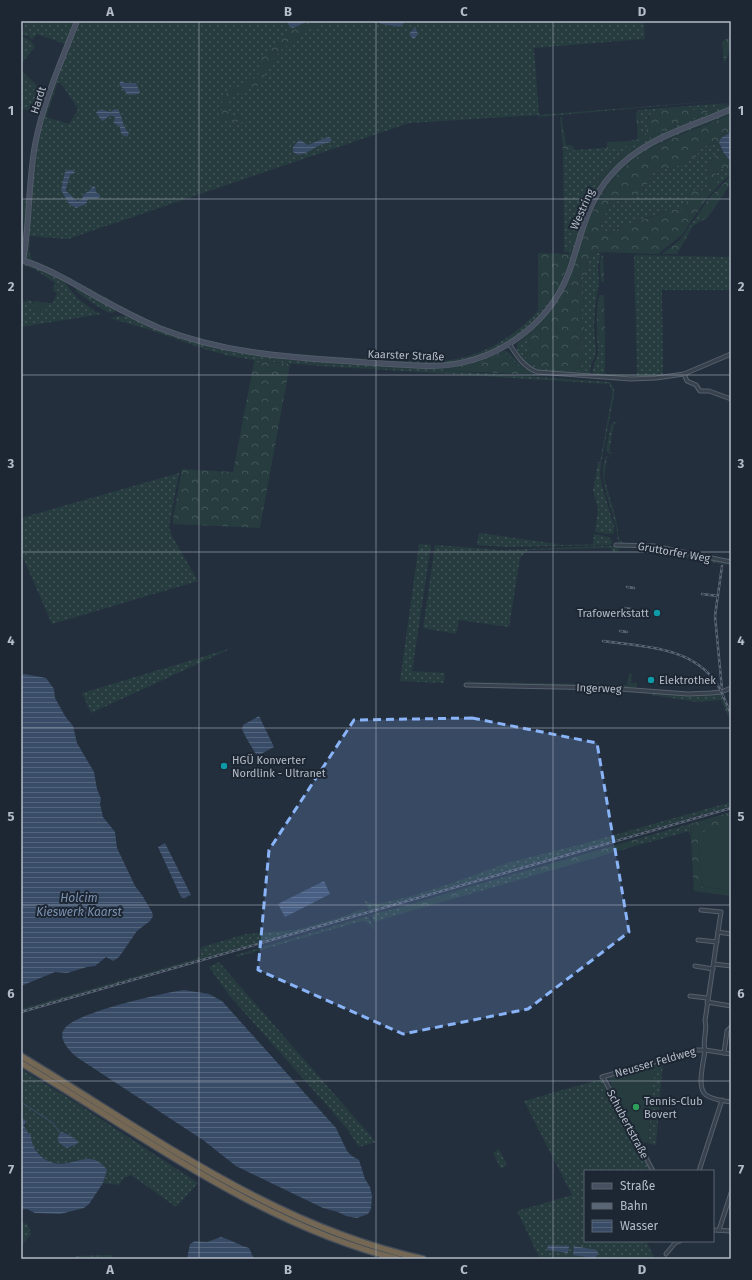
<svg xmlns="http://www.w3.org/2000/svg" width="752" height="1280" font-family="'Fira Sans',sans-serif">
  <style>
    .grass { fill: url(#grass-dots); fill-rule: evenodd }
    .forest { fill: url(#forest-crowns) }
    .garden { fill: #263c3f }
    .water { fill: url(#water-rules) }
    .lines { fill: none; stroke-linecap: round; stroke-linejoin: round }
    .stream { stroke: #394c67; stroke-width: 1 }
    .street-casing { stroke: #565f6c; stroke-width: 5 }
    .secondary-casing { stroke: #565f6c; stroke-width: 6 }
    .highway-casing { stroke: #434c59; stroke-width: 8 }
    .street { stroke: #38414e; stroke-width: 3 }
    .secondary { stroke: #465061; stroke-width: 4.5 }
    .highway { stroke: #746855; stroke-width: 5.5 }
    .rail-casing { stroke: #5a6575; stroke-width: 2.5 }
    .rail { stroke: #1d2633; stroke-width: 1; stroke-dasharray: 3; stroke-linecap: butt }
    .marked { fill: #8ab4f8; fill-opacity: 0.2; stroke: #8ab4f8; stroke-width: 3; stroke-dasharray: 8 5; stroke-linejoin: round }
    .grid { fill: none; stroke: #b4bcc9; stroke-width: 1; stroke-opacity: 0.55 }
    .culture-dot { fill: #0f9aa8; stroke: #1d2633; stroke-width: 1.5 }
    .leisure-dot { fill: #2e9e5b; stroke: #1d2633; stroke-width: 1.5 }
    .labels { text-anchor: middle; stroke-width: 4; stroke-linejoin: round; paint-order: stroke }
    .street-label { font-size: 11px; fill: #b4bcc9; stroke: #1d2633 }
    .poi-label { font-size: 11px; fill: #b4bcc9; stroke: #1d2633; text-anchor: start }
    .water-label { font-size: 12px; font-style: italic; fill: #7c92b1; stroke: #1d2633 }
    .neatline { fill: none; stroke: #b4bcc9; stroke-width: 1.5 }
    .grid-label { font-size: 13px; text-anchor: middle; font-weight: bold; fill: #b4bcc9 }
  </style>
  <defs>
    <pattern id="grass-dots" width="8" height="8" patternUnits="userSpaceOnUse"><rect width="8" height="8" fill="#263c3f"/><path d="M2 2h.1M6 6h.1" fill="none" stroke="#435659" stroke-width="1.8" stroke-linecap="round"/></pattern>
    <pattern id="forest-crowns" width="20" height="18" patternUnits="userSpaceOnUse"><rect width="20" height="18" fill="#263c3f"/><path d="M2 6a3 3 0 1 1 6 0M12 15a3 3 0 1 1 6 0" fill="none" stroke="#435659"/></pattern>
    <pattern id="water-rules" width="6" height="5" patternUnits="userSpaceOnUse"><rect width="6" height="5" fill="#394c67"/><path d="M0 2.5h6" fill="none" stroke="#53647b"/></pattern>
  </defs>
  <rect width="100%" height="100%" fill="#242f3e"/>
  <g class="grass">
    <polygon points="25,21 76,21 59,62 65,44 37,34 32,40 29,36 22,35"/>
    <path d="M79 21H644L645 39 534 48 539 115 727 100 538 117 539 115 409 123 68 239 28 236C31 199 33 163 42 127 50 91 66 56 79 21ZM58 82 63 86 78 109 69 124 46 117Z"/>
    <polygon points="21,36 30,40 35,47 21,64"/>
    <polygon points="56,67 57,70 40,119 23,253 21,255 24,220 21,220 21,200 26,200 31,158 40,113 21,109 21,70 46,95"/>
    <polygon points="729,103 699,111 682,108 660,110 648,117 646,135 642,136 638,110"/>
    <path d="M731 103V107L727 109C695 121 661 132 632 152L633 148C625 152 619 157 613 164 595 183 586 200 576 224L580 223C590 200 600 180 620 163L592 200 583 220 565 276 555 295 539 316 519 335 496 349 474 358 448 363 430 364 323 358 261 353 194 338 145 320 30 261 26 257 28 238 30 239 29 251 32 260C82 280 125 313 176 331 234 351 292 354 353 358 386 360 429 365 461 358 492 351 517 333 538 311L540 312C553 296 566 277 570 256L569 252H564L563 151 636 145 666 129Z"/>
    <path d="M731 111V114L724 117C687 132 643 144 616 176 604 190 594 206 588 223 582 239 578 256 572 272 566 288 558 301 548 314 542 323 536 330 528 337L532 343 528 346V354L526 357 527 361 533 365 581 367 583 357 582 344 584 329 581 314 584 300 582 286 579 281 580 277 586 273 587 265 591 254 601 252 598 267 599 282 595 308 594 327 596 351 595 357 591 364 590 374C568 373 533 378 520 356 518 352 516 349 517 344L539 323 556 301 592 207 603 188 612 176 628 160 657 141Z"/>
    <path d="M714 142 721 148 722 151C711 156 708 166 707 178L724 168 728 173 731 172V174L725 179 707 198 709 191 706 188C696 194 686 199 682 210L669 209 660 214 639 220 627 226 617 228 612 233H609L602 228 600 225 601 221 604 217 611 202 615 200 627 201 643 191 653 173 660 169 673 168 696 157 701 148Z"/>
    <polygon points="701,210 699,222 693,226 684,242 680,240"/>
    <polygon points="634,255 731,257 731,290 662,290 663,375 637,377 592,375 594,364 597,357 598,351 597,337 601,339 605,339 605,374 637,375"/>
    <polygon points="21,263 45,271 62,279 78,299 96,312 102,314 21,327 21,300 26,302 27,300 32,301 32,303 33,303 34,301 48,303 53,303 57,293 53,291 55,283 36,270 21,264"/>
    <polygon points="77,287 115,309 115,312 109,313 92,303 77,292 75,289"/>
    <path d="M122 316 132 317 179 337 204 345 242 353 292 360 436 368C459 366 483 361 504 351H507L524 368 537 376C523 375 516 362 505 353 484 363 461 369 438 370L610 382 614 389V395L601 463 600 475 602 486 614 526V533L610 534 595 532 598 510 593 490 598 462H600L612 395V390L609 384 321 366 263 361 260 363 254 362V360L230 356 204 349 150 330 110 318Z"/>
    <polygon points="614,422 617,423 617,424 614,424 609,452 612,452 612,454 608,453 606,450 611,425"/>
    <path d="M606 456 611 457H607L604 478 616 519 619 539 623 543 629 544H622L619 542 618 540C617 514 595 480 606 456Z"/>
    <polygon points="179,473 169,527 172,536 198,581 52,624 21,553 21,518"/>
    <polygon points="479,533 558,544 558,545 593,544 594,534 609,537 613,543 609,545 506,547 477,545"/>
    <polygon points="419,544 431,545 412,671 445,673 444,683 400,681"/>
    <polygon points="435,545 502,550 629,545 653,547 726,562 726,565 636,548 620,548 617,553 613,552 610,548 528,550 520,558 509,627 459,620 456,634 423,628"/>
    <polygon points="232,648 91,713 82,693"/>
    <polygon points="720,692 731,717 731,723 721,700 697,702 652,695 651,693"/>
    <polygon points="731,802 731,806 369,911 364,900 369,903 377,904 412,896 452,883 507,863 582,844"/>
    <polygon points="690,824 690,835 689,832 686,832 639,845 637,839"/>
    <polygon points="539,867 536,875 463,896 462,889"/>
    <polygon points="401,907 404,913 374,922 371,915"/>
    <polygon points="363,909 365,910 366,912 21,1011 21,1009 196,959 201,955 200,949 202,947 246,934 296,930 341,917"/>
    <path d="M368 916 376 932C372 927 369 921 362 921L237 957 236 955Z"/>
    <polygon points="219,962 376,1142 359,1147 347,1129 331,1110 229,995 209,967"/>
    <polygon points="663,1061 656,1145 648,1143 655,1063"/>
    <path d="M21 1069 78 1104 198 1183 176 1207 131 1175 124 1178 119 1185 103 1183 106 1176 77 1160C53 1169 39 1161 30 1138 27 1132 24 1127 26 1120L21 1118ZM62 1132 69 1135 77 1144 67 1148Z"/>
    <polygon points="601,1079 604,1080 651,1171 585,1171 585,1241 646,1241 655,1259 540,1259 517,1211 572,1195 524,1101"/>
    <polygon points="630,1126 635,1126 649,1156 645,1156"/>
    <polygon points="499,1149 507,1165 501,1169 493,1153"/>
    <polygon points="21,1221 28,1225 31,1234 21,1247"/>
  </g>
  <g class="forest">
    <path d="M308 21H314L316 26C300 35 283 46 273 60 267 68 265 78 259 84 257 87 254 87 251 88 240 91 229 97 227 109L229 115C234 118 240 116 244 118V122H236L230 123 226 121H222L220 117 222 113V100L228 91C236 87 254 82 259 73 261 68 261 62 262 57 271 51 276 40 286 36L293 28Z"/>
    <polygon points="731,36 731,48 724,64 722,42"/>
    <polygon points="731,103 666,129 636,145 607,149 607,142 629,141 638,139 636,112 638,111 642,136 646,135 647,122 651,113 660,110 682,108 699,111"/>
    <path d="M731 114V132C723 137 718 137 721 148L714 142 701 148 696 157 680 165 673 168 660 169 653 173 643 191 631 200 627 201 616 200 611 202 604 217 601 221 600 225 602 228 609 233H612C622 224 645 219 658 215 662 214 665 210 669 209 673 209 678 210 682 210L684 204 689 199 687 194 693 190 700 192 706 188H708L709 191 707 198 682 235 658 254 597 252 591 254 587 265 586 273 580 277 579 281 582 286 584 300 581 314 584 329 582 344 583 357 580 369 577 371C559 370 541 371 526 361L528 346 532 343 528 339V337C536 330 542 323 548 314 555 305 561 296 566 286 576 265 580 243 588 222 595 206 605 189 617 175 647 141 692 133 731 114Z"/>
    <polygon points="560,117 562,117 563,131 564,131 566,145 571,145 574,147 574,150 563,151"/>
    <path d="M633 148 632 152 609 172 599 185 588 204 570 252 569 249C578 217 588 191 612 165 618 159 624 152 633 148Z"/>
    <path d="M722 151 731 162V172L728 173 724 168 715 173 719 180 714 187 711 188 707 182C707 169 710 157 722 151Z"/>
    <polygon points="731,176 731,183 713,210 707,218 699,222 701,210 708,199"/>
    <polygon points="680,240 684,242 677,254 662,254"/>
    <path d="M538 253 569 254 570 256C566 276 554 297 539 312L538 311Z"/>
    <path d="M603 254 604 282H601C601 274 598 261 603 254Z"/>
    <polygon points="599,295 604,295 605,339 601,339 597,337 597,308"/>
    <path d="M505 353 519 367 531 375 444 370C465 367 485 362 505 353Z"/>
    <polygon points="263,361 290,364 260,528 173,524 173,519 182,469 233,472 254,362 260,363"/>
    <polygon points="629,673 632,674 631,684 635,682 637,683 637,689 598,687 596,681 600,684 627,685"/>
    <polygon points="468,679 471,682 590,684 594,681 593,684 590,687 473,685 468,681"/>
    <polygon points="731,812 731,825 698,834 702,887 731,890 731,896 694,891 690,824"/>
    <polygon points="637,839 639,845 536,875 539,867"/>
    <polygon points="462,889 463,896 404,913 401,907"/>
    <polygon points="112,1255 112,1259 75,1259 75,1256"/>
  </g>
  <g class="garden">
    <polygon points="35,301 47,304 45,313 32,311"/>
    <polygon points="731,825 731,890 702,887 698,833"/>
    <polygon points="655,1063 648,1143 643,1142 635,1127 630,1126 610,1088 612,1086 609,1078 610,1076"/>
  </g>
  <g class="water">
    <polygon points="289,21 308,21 293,28 290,27 288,24"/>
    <polygon points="378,21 403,21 404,23 400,27 381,24"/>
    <polygon points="415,27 418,34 415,38 413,39 409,34"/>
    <polygon points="121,81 125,83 136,83 140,92 139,94 128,95 119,84"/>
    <path d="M115 109 118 110C123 117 122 126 129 133L127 137 121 134 120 127 114 123 115 117C108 113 108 119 102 121L96 113 98 110H104L110 112Z"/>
    <polygon points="731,132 731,162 723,152 719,142 721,138"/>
    <path d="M329 137 332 141C329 143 326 143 323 144 314 147 308 154 298 155L293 152V147L299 140 302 141 308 145 325 138Z"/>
    <polygon points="68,170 73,170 75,173 70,175 66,189 66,191 71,195 74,199 78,201 82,199 84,194 89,191 93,186 95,187 96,192 100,195 100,197 97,199 88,199 86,204 76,208 69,204 61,190 65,172"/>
    <polygon points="24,674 46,678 54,689 55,698 65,716 73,726 77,743 94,772 97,789 101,799 100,804 103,817 115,832 117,848 135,886 142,895 152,912 153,916 150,921 137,931 119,957 113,961 106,957 95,966 87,967 67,973 55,972 21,986 21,675"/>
    <path d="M259 716 274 747 257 756C252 747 246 739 242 729L243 725Z"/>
    <polygon points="165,843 191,895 184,898 181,897 158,847"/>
    <polygon points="324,881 330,894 285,917 278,904"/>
    <path d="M184 990 209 994 222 1001 336 1128 347 1151 352 1156 359 1160 365 1179 370 1187 372 1196 371 1209 368 1214 357 1218 346 1216 338 1212 323 1208 236 1166 203 1140 78 1058C70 1052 56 1038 65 1028 77 1012 163 993 184 990Z"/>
    <path d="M21 1118 26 1120 24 1126 28 1133 31 1135C31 1141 33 1146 37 1152 63 1182 87 1141 107 1170L103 1183 89 1204 84 1208 60 1214 35 1213 27 1209 21 1210Z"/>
    <path d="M62 1132 69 1135 78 1141 77 1144 67 1148C59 1144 55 1141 60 1133Z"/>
    <path d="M221 1237C231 1240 239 1245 249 1248L254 1259H187L190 1244 195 1241 207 1242Z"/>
    <polygon points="548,1245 569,1246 568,1253 547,1250"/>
    <polygon points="574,1246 597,1250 598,1254 595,1258 573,1255"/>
  </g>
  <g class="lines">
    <polyline class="stream" points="21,1102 53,1123 60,1133"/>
    <defs>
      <g id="street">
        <path d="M510 345C517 356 524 367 537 372L631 379 656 378 684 374 731 354"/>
        <polyline points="684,374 687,381 696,385 700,391 709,391 731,399"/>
        <polyline points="616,545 654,546 731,562"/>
        <polyline points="466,685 606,688 688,694 711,693 721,692 731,688"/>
        <polyline points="701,910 721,912 718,932"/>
        <path d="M731 934 718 932 705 1021C708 1030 702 1040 705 1050 704 1061 696 1088 706 1095 713 1100 723 1101 731 1102"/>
        <polyline points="698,940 717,942"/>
        <polyline points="714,964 731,966"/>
        <polyline points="695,966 713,969"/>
        <polyline points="690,996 707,998"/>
        <polyline points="707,1002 731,1006"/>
        <polyline points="724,1053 727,1031 731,1027"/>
        <polyline points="602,1077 696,1050 705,1050 731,1054"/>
        <polyline points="603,1077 653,1171"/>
        <polyline points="699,1171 722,1100"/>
        <polyline points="713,1230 731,1231"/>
        <polyline points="719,1230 731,1193"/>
        <polyline points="666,1254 675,1243 680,1241"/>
      </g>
      <g id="secondary">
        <path d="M21 260C48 268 73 283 97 297 117 308 138 319 159 328 220 352 282 357 346 361 373 363 400 365 427 366 489 367 547 330 569 272 581 238 586 203 611 175 644 137 687 129 731 109"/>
        <path d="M23 261C30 223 28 183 35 145 43 102 61 62 77 21"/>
      </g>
      <g id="highway">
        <path d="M21 1056C151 1134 272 1226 423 1259"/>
        <path d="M21 1063C143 1135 258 1224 398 1259"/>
      </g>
    </defs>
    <use href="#street" class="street-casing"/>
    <use href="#secondary" class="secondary-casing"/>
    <use href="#highway" class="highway-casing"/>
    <use href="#street" class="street"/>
    <use href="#secondary" class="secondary"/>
    <use href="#highway" class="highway"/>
    <defs>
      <g id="rail">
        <polyline points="627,587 634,588"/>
        <polyline points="702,594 718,596"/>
        <polyline points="624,608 631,609"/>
        <polyline points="620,631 627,632"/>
        <path d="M603 641C643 647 692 646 717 684 723 693 726 704 731 714"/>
        <polyline points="722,689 715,616 722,566"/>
        <polyline points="21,1012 731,808"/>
      </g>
    </defs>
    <use href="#rail" class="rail-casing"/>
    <use href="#rail" class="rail"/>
  </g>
  <path class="marked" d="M472 718 597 743 629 932 528 1009 403 1034 258 970 269 850 354 720Z"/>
  <path class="grid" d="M199 21V1259M376 21V1259M553 21V1259M21 199H731M21 375H731M21 552H731M21 728H731M21 905H731M21 1081H731"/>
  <g class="culture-dot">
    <circle cx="657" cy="613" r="4"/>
    <circle cx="651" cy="680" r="4"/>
    <circle cx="224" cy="766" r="4"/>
  </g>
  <circle class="leisure-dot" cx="636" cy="1107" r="4"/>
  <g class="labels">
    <g class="street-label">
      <text transform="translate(38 100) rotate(-72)" y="4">Hardt</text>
      <text transform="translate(582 209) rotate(-66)" y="4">Westring</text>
      <text transform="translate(406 355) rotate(2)" y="4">Kaarster Straße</text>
      <text transform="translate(674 552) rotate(10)" y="4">Gruttorfer Weg</text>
      <text transform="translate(599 688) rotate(2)" y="4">Ingerweg</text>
      <text transform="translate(655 1062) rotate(-16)" y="4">Neusser Feldweg</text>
      <text transform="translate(628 1124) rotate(62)" y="4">Schubertstraße</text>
    </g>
    <g class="poi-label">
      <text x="649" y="617" text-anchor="end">Trafowerkstatt</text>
      <text x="659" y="684">Elektrothek</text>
      <text x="232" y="764">HGÜ Konverter<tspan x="232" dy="13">Nordlink - Ultranet</tspan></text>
      <text x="644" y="1105">Tennis-Club<tspan x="644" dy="13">Bovert</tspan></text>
    </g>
    <g class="water-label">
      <text x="79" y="902">Holcim<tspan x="79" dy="14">Kieswerk Kaarst</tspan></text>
    </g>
  </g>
  <rect width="752" height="1280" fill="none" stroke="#1d2633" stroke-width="44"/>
  <rect x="584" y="1170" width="130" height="72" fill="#1d2633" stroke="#59626f"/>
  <rect x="592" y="1183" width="20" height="6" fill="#465061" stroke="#59626f"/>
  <text x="620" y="1190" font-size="12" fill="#b4bcc9">Straße</text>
  <rect x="592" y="1203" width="20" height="6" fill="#5a6575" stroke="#59626f"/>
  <text x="620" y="1210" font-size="12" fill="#b4bcc9">Bahn</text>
  <rect x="592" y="1220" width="20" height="12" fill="url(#water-rules)" stroke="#59626f"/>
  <text x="620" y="1230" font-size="12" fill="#b4bcc9">Wasser</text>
  <rect x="22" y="22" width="708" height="1236" class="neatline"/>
  <g class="grid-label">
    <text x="110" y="16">A</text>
    <text x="288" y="16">B</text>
    <text x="464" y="16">C</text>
    <text x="642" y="16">D</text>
    <text x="11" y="115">1</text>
    <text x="741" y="115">1</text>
    <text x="11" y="291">2</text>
    <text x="741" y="291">2</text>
    <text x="11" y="468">3</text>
    <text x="741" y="468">3</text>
    <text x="11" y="645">4</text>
    <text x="741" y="645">4</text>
    <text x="11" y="821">5</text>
    <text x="741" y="821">5</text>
    <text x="11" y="998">6</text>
    <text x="741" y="998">6</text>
    <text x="11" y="1174">7</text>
    <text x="741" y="1174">7</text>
    <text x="110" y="1274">A</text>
    <text x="288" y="1274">B</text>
    <text x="464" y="1274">C</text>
    <text x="642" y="1274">D</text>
  </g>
</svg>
